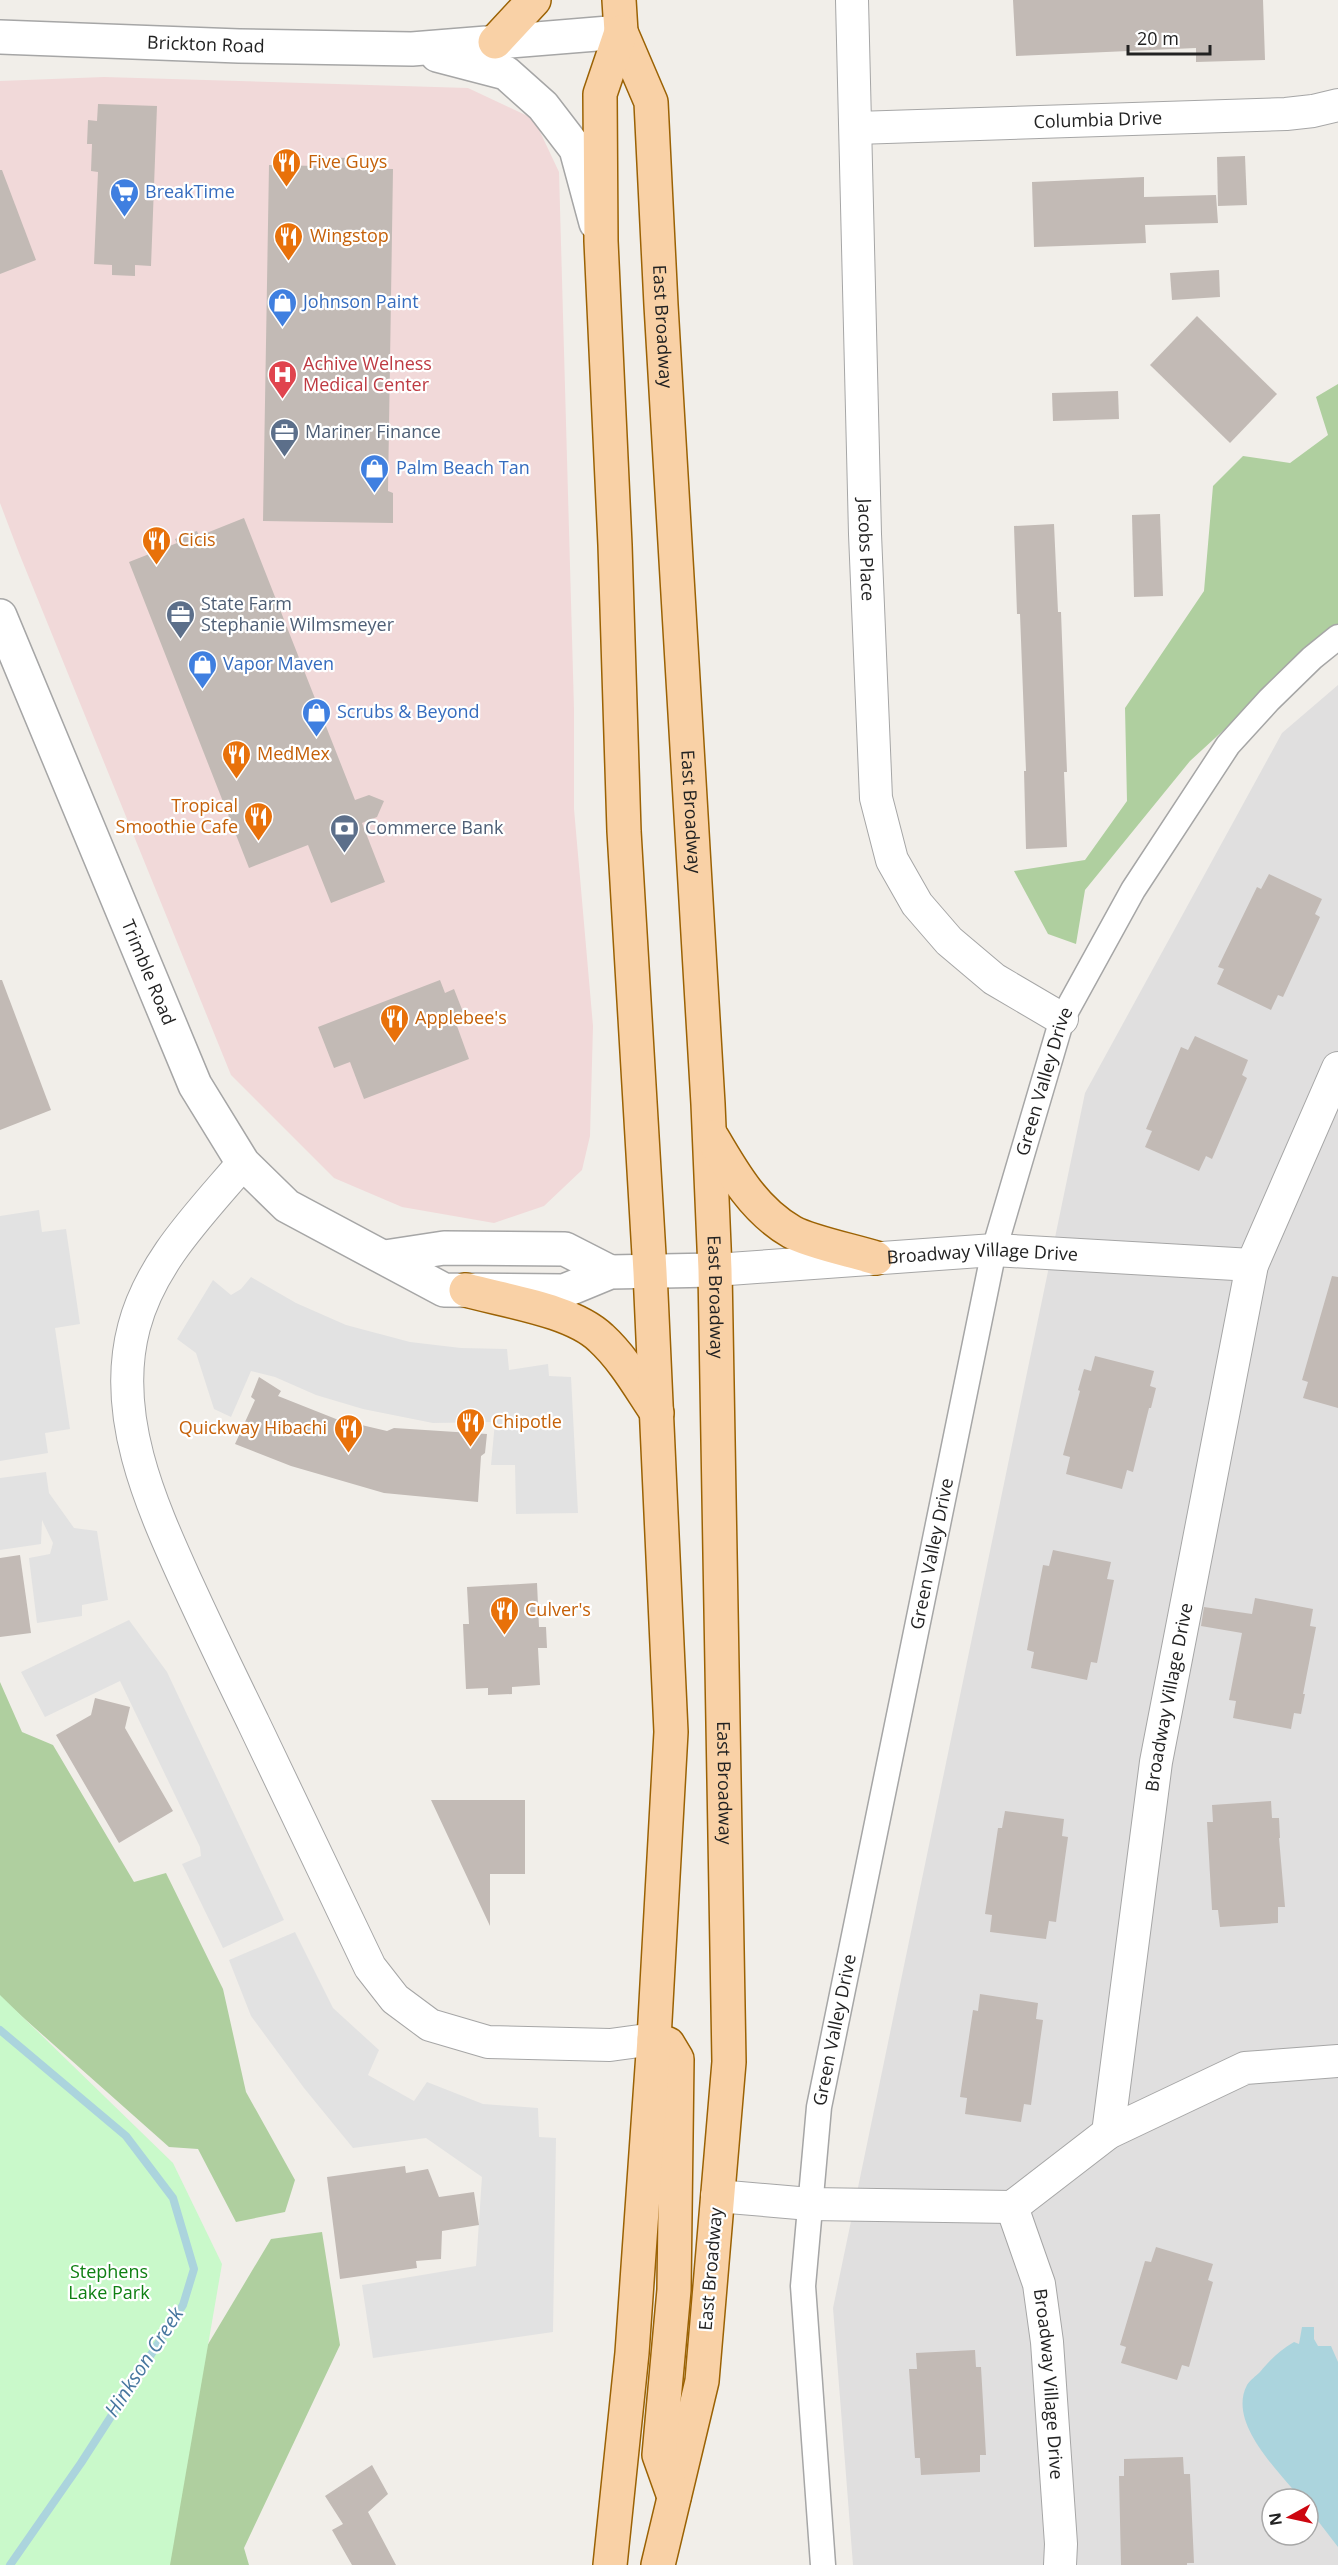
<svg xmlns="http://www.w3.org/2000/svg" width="1338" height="2565" font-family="'Open Sans',sans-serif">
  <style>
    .residential { fill: #e0dfdf; fill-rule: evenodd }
    .commercial { fill: #f1d9d9 }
    .forest { fill: #afcf9f }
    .park { fill: #c9f9ca }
    .parking { fill: #e2e2e2 }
    .water { fill: #abd4dd }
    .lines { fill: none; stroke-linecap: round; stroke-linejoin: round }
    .stream { stroke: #abd4dd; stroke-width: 8 }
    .building { fill: #c2bab5 }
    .pedestrian-casing { stroke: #a6a6a6; stroke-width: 27 }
    .minor-casing { stroke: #a6a6a6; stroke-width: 34 }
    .tertiary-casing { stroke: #a6a6a6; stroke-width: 36 }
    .primary-casing { stroke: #9b6204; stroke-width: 36 }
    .pedestrian { stroke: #fff; stroke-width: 24 }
    .minor { stroke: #fff; stroke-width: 32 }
    .tertiary { stroke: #fff; stroke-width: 33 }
    .primary { stroke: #f9d1a6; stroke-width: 33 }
    .labels { text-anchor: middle; stroke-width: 4.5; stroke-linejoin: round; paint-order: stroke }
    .street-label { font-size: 18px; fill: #222; stroke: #fff }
    .food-label { font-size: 18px; fill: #c56008; stroke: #fff; text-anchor: start }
    .shop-label { font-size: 18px; fill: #366cbe; stroke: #fff; text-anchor: start }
    .health-label { font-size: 18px; fill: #be3a42; stroke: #fff; text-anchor: start }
    .service-label { font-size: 18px; fill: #4e5e75; stroke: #fff; text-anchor: start }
    .park-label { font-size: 18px; fill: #0f8013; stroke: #fff }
    .water-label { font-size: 20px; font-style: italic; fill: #4978a0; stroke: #fff }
  </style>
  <rect width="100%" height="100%" fill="#f1eee9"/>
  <path class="residential" d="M1338 685V2565H853L833 2308 1085 1093 1282 733ZM1272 2499H1308V2535H1272Z"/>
  <polygon class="commercial" points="104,77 468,88 534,119 559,172 574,709 574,809 593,1026 590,1136 582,1170 544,1206 494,1223 402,1207 334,1178 231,1075 19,553 0,503 0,81"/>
  <g class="forest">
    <polygon points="1338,384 1338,625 1190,761 1085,890 1076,944 1048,934 1014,871 1085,860 1127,801 1125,708 1204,591 1213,486 1243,456 1290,463 1328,435 1316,397"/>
    <polygon points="0,1682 22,1732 53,1745 134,1882 166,1873 223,1989 246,2092 295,2180 285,2212 236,2222 198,2149 169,2147 0,1997"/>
    <polygon points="322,2232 340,2345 244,2548 249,2565 76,2565 271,2239"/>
  </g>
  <polygon class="park" points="0,1995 173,2163 222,2264 170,2565 0,2565"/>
  <g class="parking">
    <polygon points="39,1210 42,1232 66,1229 80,1324 55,1328 70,1429 45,1433 48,1453 0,1461 0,1216"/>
    <polygon points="251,1277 296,1303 346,1325 410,1342 461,1348 507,1349 509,1370 548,1364 549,1376 571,1377 578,1513 516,1514 515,1465 491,1465 495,1422 433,1423 363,1409 316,1395 275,1377 251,1371 231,1417 214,1409 196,1353 177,1339 213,1280 231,1295 241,1289"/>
    <polygon points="46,1472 49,1493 74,1528 97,1531 108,1600 82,1605 82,1616 37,1623 29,1558 50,1554 53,1543 42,1520 41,1544 0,1550 0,1478"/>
    <polygon points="129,1620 167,1672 284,1920 223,1948 182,1864 201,1856 200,1847 120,1681 45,1717 21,1672"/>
    <polygon points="295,1932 333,2008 379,2050 368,2075 414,2101 427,2082 483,2104 538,2108 539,2137 556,2138 553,2332 373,2358 362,2285 476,2266 482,2177 426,2138 353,2148 304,2088 251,2016 229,1960"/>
  </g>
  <path class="water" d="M1302 2327H1314V2339L1318 2346H1331L1338 2362V2547L1308 2508V2499H1301C1279 2471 1227 2423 1247 2385 1250 2380 1256 2376 1260 2372 1271 2359 1280 2350 1294 2342L1299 2344Z"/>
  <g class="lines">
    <polyline class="stream" points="0,2030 126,2136 173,2198 194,2269 183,2305 81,2463 10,2565"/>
  </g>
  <g class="building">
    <polygon points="1013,0 1263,0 1265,60 1196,62 1196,48 1016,56"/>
    <polygon points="98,104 157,106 151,266 135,265 135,276 112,275 112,265 94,264 98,172 91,171 92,144 87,144 88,120 97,121"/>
    <polygon points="1245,156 1247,205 1218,206 1217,157"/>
    <polygon points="319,157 348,158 347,168 393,169 388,491 393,493 393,523 263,521 269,165 319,166"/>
    <polygon points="0,170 2,170 36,260 0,274"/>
    <polygon points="1144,177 1144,197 1216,195 1218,223 1145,225 1146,243 1034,247 1032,182"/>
    <polygon points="1219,270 1220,297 1172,300 1170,273"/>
    <polygon points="1197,316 1277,394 1230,443 1150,365"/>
    <polygon points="1118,391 1119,419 1053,421 1052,393"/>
    <polygon points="1160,514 1163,596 1134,597 1132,515"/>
    <polygon points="244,518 355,800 369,795 384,801 377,817 362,823 385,882 331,903 308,845 249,868 129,562 177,543 175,539 197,531 199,536"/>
    <polygon points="1054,524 1058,612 1061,612 1067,772 1064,772 1067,847 1026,849 1024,771 1026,771 1020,614 1017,614 1014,526"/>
    <polygon points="1269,874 1322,899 1315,914 1320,917 1283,997 1278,995 1271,1010 1217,984 1224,969 1218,967 1257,887 1261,889"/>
    <polygon points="0,980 2,980 51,1110 0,1130"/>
    <polygon points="440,980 445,993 454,989 463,1012 453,1015 469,1059 364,1099 350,1062 334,1068 318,1027"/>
    <polygon points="1195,1036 1248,1060 1242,1075 1247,1078 1212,1159 1206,1156 1199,1171 1145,1147 1152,1131 1146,1129 1181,1047 1188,1050"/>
    <polygon points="1332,1276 1338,1277 1338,1408 1303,1398 1308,1382 1302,1380"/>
    <polygon points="1095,1356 1154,1371 1150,1386 1156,1388 1151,1408 1149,1408 1133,1472 1127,1470 1122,1489 1066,1474 1070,1457 1063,1455 1080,1391 1078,1390 1084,1369 1091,1371"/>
    <polygon points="259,1377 281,1391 278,1396 336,1419 387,1431 394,1428 487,1434 485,1453 481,1456 478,1502 384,1493 291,1466 235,1444 255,1400 251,1397"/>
    <polygon points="1053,1550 1111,1562 1107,1579 1114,1580 1097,1663 1091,1662 1087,1680 1031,1668 1034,1652 1027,1650 1033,1617 1043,1565 1049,1566"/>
    <polygon points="20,1555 31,1633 0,1637 0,1558"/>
    <polygon points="537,1583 539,1627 546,1627 547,1648 538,1648 540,1685 512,1687 512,1694 488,1695 488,1688 466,1689 463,1624 469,1624 467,1587"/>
    <polygon points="1255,1598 1313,1609 1310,1626 1316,1627 1303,1694 1305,1694 1301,1714 1294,1713 1291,1729 1233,1718 1236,1701 1229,1700 1242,1633 1201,1626 1204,1607 1252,1614"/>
    <polygon points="95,1698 130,1707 125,1728 173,1811 119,1843 56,1735 91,1715"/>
    <polygon points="431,1800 525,1800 525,1874 490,1874 490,1926"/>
    <polygon points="1271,1801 1272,1818 1279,1818 1280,1838 1279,1838 1285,1907 1278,1907 1278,1923 1220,1927 1218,1910 1212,1910 1207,1822 1213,1822 1212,1805"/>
    <polygon points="1005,1811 1064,1819 1062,1836 1068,1837 1056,1922 1049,1921 1046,1939 990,1932 992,1915 985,1914 998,1828 1002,1828"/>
    <polygon points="980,1994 1038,2003 1036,2019 1043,2020 1031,2105 1024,2104 1021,2122 965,2114 967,2098 960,2097 973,2010 978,2011"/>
    <polygon points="405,2166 406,2173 428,2169 439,2197 474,2192 479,2225 442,2231 441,2259 416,2261 417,2268 340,2279 327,2177"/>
    <polygon points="1156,2247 1213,2264 1208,2280 1213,2282 1189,2367 1182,2365 1177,2380 1121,2363 1126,2347 1120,2345 1145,2261 1151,2262"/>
    <polygon points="975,2350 976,2367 981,2367 986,2455 980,2455 980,2472 921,2475 920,2458 915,2458 909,2369 917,2369 916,2353"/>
    <polygon points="1183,2457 1184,2474 1190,2474 1194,2563 1187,2563 1187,2565 1121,2565 1119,2476 1124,2476 1124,2459"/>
    <polygon points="372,2465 388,2494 368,2512 396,2565 352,2565 332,2530 343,2524 325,2496"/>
  </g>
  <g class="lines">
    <defs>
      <g id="pedestrian">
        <path id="s1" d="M823 2565 803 2286 819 2107 994 1250 1062 1019 1133 890 1228 745 1269 700 1312 658 1338 637"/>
      </g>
      <g id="minor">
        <path id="s2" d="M852 0 865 534 876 798 892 860 917 904 949 941 994 979 1062 1019"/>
        <path id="s3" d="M856 128 1286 114 1313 111 1338 105"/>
        <path d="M243 1163C201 1213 151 1262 134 1327 111 1414 150 1502 185 1579 207 1627 230 1675 253 1722 292 1804 331 1886 370 1967L395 1999 430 2025 488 2042 610 2045 654 2039"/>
        <path id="s4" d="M715 1270 994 1250 1252 1265"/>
        <path id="s5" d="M1108 2133 1156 1762 1252 1265 1338 1068"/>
        <polyline points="717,2196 810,2204 1012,2207 1108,2133 1245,2068 1338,2061"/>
        <path id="s6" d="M1012 2207 1039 2284 1047 2342 1061 2544 1060 2565"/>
      </g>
      <g id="tertiary">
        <path id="s7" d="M0 37 239 46 412 49 621 32"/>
        <polyline points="437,55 506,73 543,106 576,149 596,223"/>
        <path id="s8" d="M0 616 195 1085 243 1163 287 1206 444 1290 564 1291 610 1272 715 1270"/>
        <polyline points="385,1257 444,1248 565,1249 610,1272"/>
      </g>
      <g id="primary">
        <path id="s9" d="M619 0 621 32 651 102 661 305 708 1104 715 1270 729 2062 702 2381 658 2565"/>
        <polyline points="495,42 534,0"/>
        <path d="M712 1137C733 1173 754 1210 792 1232 810 1242 854 1251 876 1258"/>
        <path d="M466 1290C505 1301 572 1310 601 1338 624 1359 640 1388 657 1413"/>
        <polyline points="654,2039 668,2044 677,2059 674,2290 659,2455 674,2497"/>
        <polyline points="610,2565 632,2353 654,2039 671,1732 650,1272 624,831 615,545 601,241 600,94 621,32"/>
      </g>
    </defs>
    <use href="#pedestrian" class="pedestrian-casing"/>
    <use href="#minor" class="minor-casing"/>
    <use href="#tertiary" class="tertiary-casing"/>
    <use href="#primary" class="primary-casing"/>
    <use href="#pedestrian" class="pedestrian"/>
    <use href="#minor" class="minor"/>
    <use href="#tertiary" class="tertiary"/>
    <use href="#primary" class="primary"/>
  </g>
  <defs>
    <symbol id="restaurant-pin" viewBox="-11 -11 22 30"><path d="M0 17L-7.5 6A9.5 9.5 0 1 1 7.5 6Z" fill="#e8710a" stroke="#fff"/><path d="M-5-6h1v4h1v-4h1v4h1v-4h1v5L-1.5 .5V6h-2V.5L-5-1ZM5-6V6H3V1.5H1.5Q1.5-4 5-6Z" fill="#fff"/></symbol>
    <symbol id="supermarket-pin" viewBox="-11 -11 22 30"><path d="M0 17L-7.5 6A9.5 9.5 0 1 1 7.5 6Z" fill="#3f7fe0" stroke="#fff"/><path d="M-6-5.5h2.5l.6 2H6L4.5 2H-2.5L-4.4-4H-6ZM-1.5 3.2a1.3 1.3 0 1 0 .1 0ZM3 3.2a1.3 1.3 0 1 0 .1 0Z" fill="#fff"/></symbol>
    <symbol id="shop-pin" viewBox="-11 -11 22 30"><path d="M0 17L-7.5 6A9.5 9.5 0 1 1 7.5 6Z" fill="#3f7fe0" stroke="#fff"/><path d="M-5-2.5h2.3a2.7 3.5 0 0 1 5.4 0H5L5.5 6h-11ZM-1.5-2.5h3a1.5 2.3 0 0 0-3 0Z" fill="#fff"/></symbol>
    <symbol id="hospital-pin" viewBox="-11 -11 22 30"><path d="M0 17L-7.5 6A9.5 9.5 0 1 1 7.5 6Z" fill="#e0444e" stroke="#fff"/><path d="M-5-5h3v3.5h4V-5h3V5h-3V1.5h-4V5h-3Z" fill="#fff"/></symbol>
    <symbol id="office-pin" viewBox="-11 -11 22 30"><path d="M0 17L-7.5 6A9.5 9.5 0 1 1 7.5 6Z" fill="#5c6f8a" stroke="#fff"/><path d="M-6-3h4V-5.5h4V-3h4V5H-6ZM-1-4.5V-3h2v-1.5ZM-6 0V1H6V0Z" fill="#fff"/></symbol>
    <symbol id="bank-pin" viewBox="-11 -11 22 30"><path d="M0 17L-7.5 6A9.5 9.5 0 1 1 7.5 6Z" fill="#5c6f8a" stroke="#fff"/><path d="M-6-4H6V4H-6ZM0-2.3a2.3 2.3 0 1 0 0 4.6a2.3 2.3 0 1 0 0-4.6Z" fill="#fff"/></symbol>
  </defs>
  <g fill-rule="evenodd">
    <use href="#restaurant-pin" x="270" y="146" width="33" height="45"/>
    <use href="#supermarket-pin" x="108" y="176" width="33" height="45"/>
    <use href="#restaurant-pin" x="272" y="220" width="33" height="45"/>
    <use href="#shop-pin" x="266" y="286" width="33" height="45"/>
    <use href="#hospital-pin" x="266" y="358" width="33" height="45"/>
    <use href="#office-pin" x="268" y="416" width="33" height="45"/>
    <use href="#shop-pin" x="358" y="452" width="33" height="45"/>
    <use href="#restaurant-pin" x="140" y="524" width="33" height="45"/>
    <use href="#office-pin" x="164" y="598" width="33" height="45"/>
    <use href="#shop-pin" x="186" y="648" width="33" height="45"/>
    <use href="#shop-pin" x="300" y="696" width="33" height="45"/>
    <use href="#restaurant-pin" x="220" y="738" width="33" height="45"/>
    <use href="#restaurant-pin" x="242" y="800" width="33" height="45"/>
    <use href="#bank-pin" x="328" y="812" width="33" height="45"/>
    <use href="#restaurant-pin" x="378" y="1002" width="33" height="45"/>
    <use href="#restaurant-pin" x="454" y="1406" width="33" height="45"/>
    <use href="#restaurant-pin" x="332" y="1412" width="33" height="45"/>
    <use href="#restaurant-pin" x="488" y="1594" width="33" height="45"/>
  </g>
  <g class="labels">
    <g class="street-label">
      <text dy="6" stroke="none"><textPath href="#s7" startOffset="206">Brickton Road</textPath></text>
      <text dy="6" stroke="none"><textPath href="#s3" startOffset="242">Columbia Drive</textPath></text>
      <text dy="6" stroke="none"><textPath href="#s9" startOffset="333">East Broadway</textPath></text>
      <text dy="6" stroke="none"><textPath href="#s2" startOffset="550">Jacobs Place</textPath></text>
      <text dy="6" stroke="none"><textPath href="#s9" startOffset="819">East Broadway</textPath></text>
      <text dy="6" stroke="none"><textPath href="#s8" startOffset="386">Trimble Road</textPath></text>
      <text dy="6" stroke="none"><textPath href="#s1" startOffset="1510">Green Valley Drive</textPath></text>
      <text dy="6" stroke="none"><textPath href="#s4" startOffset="268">Broadway Village Drive</textPath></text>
      <text dy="6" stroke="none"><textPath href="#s9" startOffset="1305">East Broadway</textPath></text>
      <text dy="6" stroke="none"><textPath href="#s1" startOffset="1024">Green Valley Drive</textPath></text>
      <text dy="6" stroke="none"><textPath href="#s5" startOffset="440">Broadway Village Drive</textPath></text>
      <text dy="6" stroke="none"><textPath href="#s9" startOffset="1791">East Broadway</textPath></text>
      <text dy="6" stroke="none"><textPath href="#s1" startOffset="538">Green Valley Drive</textPath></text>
      <text transform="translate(711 2269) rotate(-85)" y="6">East Broadway</text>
      <text dy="6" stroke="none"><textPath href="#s6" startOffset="182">Broadway Village Drive</textPath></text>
    </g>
    <g class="food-label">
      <text x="308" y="168">Five Guys</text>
      <text x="310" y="242">Wingstop</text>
      <text x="178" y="546">Cicis</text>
      <text x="257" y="760">MedMex</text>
      <text x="238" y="812" text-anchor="end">Tropical<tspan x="238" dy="21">Smoothie Cafe</tspan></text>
      <text x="415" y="1024">Applebee's</text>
      <text x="492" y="1428">Chipotle</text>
      <text x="327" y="1434" text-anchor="end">Quickway Hibachi</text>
      <text x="525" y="1616">Culver's</text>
    </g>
    <g class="shop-label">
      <text x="145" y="198">BreakTime</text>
      <text x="303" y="308">Johnson Paint</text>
      <text x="396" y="474">Palm Beach Tan</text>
      <text x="223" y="670">Vapor Maven</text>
      <text x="337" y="718">Scrubs &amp; Beyond</text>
    </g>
    <g class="health-label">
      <text x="303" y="370">Achive Welness<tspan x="303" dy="21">Medical Center</tspan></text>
    </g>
    <g class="service-label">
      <text x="305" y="438">Mariner Finance</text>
      <text x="201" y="610">State Farm<tspan x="201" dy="21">Stephanie Wilmsmeyer</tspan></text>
      <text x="365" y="834">Commerce Bank</text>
    </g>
    <g class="park-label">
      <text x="109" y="2278">Stephens<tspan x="109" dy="21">Lake Park</tspan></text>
    </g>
    <g class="water-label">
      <text transform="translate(144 2362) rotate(-57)" y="7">Hinkson Creek</text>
    </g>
  </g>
  <g transform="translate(1290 2517) rotate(262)"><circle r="28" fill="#ffffff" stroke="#a7a7a7" stroke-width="1.5"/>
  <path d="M0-4.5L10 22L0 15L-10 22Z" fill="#cd0610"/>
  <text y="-9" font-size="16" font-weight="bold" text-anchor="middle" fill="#222222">N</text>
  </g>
  <path d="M1128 45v9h82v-9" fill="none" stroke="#222222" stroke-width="3"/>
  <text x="1137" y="45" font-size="18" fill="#222222" stroke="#ffffff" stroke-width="4.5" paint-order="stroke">20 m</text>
</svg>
